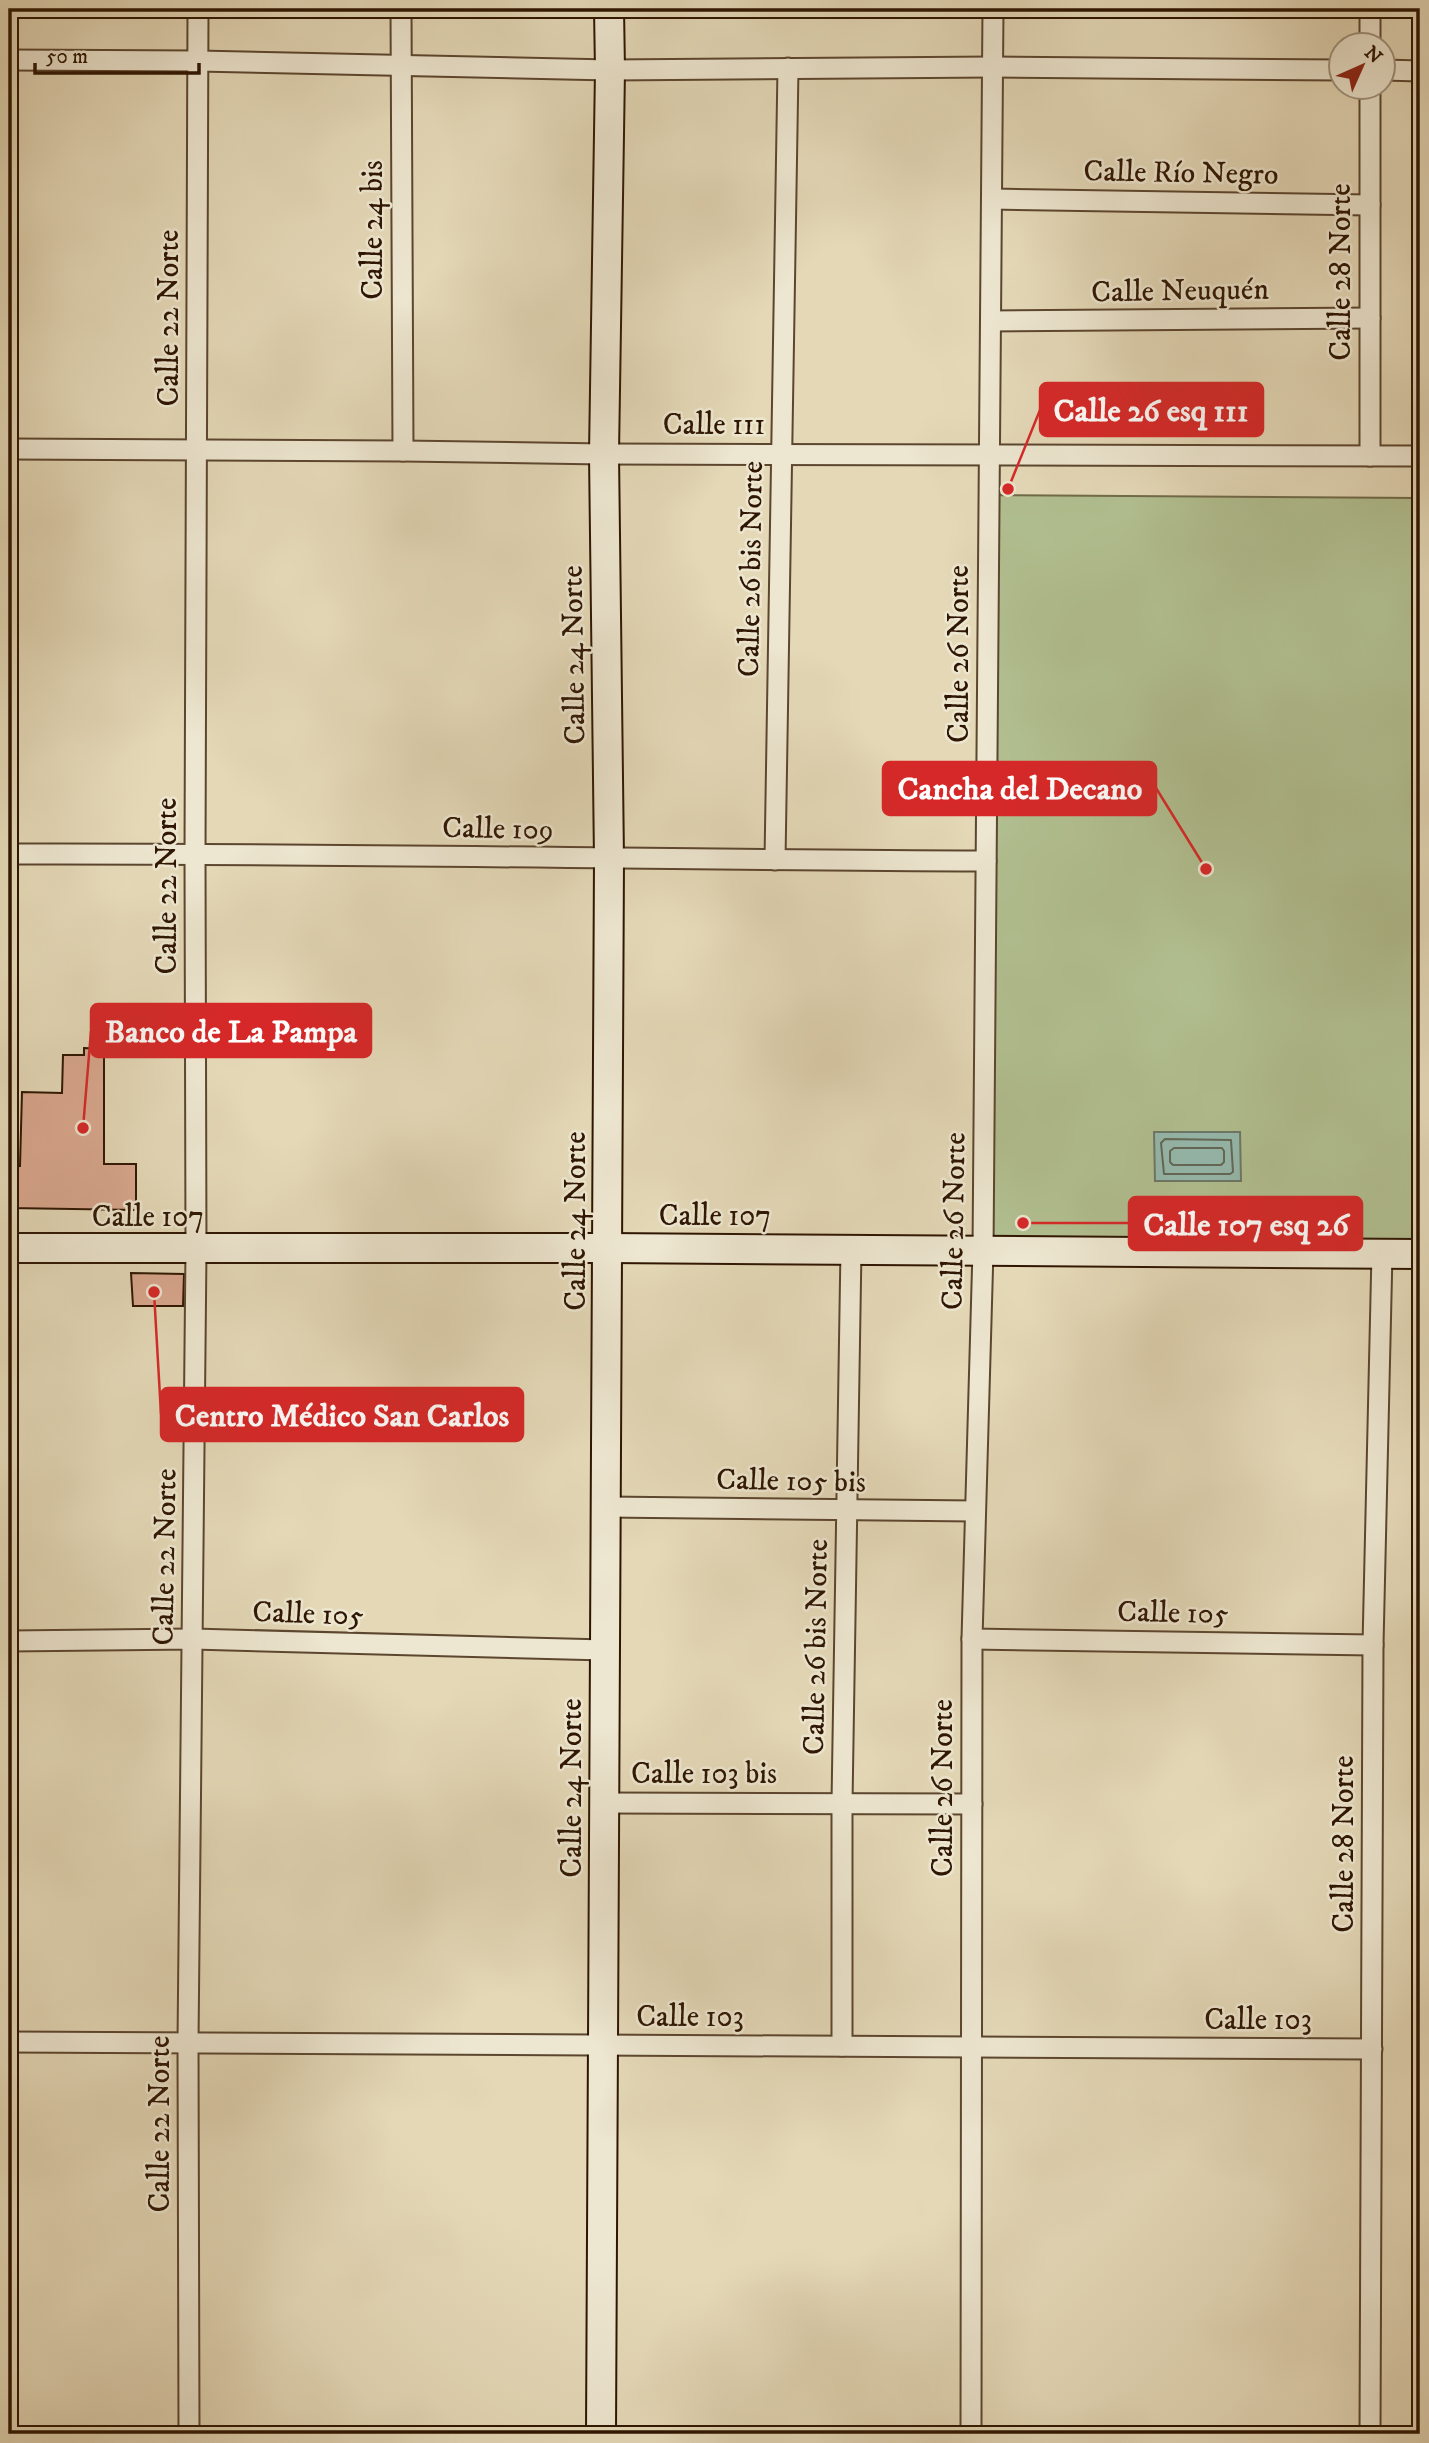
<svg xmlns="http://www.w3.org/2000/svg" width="1429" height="2443" font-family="'IM FELL DW Pica',serif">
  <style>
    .green { fill: #b1bf90; stroke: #706a49; stroke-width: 2 }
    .water { fill: #95baae; stroke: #6c7869; stroke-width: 2 }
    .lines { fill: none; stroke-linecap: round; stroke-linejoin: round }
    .shore { stroke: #626858; stroke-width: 2 }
    .building { fill: #d9a78e; stroke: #2f1602; stroke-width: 2 }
    .street-casing { stroke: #5c462f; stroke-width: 23 }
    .secondary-casing { stroke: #2f1602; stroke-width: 32 }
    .street { stroke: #ede6d0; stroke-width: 19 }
    .secondary { stroke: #ede6d0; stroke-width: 28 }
    .labels { text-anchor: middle; stroke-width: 5; stroke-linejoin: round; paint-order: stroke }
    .street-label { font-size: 30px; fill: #2f1602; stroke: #ede6d0 }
    .leader { fill: none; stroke: #d62828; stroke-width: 2.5 }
    .callout-dot { fill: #d62828; stroke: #ede6d0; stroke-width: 2.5 }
    .callout { fill: #d62828; stroke: #d62828; stroke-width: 2.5 }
    .callout-label { font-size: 32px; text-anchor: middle; font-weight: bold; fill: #fff }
  </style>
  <rect width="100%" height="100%" fill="#e4d8b7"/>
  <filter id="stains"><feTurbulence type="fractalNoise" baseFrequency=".00286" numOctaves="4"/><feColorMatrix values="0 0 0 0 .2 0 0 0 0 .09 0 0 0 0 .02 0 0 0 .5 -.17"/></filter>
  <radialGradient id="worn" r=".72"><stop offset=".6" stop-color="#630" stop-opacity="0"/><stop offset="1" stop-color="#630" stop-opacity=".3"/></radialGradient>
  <polygon class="green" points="994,495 1420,498 1420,1244 992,1240"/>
  <polygon class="water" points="1154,1132 1240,1132 1241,1181 1155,1181"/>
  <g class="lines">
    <g class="shore">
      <polygon points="1165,1139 1231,1140 1233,1172 1230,1174 1164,1174 1161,1143"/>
      <polygon points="1174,1148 1222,1148 1224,1151 1224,1162 1221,1165 1173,1165 1170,1162 1170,1151"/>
    </g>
  </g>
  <g class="building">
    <polygon points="84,1048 104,1049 104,1164 136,1164 136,1210 9,1208 9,1166 20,1166 22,1092 62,1093 63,1055 84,1055"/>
    <polygon points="131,1273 184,1274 183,1306 133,1306"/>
  </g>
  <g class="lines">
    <defs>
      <g id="street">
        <polyline points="401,9 403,451"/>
        <polyline points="1370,9 1370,46"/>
        <polyline points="9,60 198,61 610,70 993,67 1342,70"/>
        <polyline points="1384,70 1420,71"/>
        <polyline points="1370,88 1370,456"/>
        <polyline points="992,199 1370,205"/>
        <polyline points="991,321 1370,318"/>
        <polyline points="9,449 403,451 604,454 1420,456"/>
        <path d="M9 854C335 853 661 860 986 861"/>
        <polyline points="775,860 788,68"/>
        <polyline points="607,1507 975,1511"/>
        <polyline points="972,1639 1373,1645"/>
        <polyline points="9,1641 193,1639 605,1650"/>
        <polyline points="604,1803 972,1804"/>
        <polyline points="9,2042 1372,2049"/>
        <polyline points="842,2046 842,1803 851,1249"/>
        <polyline points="189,2434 188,2043 196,1250 195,854 198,9"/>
        <polyline points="971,2434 972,1639 983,1250 993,9"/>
        <polyline points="1370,2434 1373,1645 1382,1253"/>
      </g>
      <g id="secondary">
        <polyline points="9,1248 608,1248 1420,1254"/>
        <polyline points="601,2434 609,859 604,454 610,70 609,9"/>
      </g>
    </defs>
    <use href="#street" class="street-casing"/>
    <use href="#secondary" class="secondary-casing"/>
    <use href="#street" class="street"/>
    <use href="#secondary" class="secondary"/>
  </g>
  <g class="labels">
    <g class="street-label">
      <text transform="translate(1181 172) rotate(1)" y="10">Calle Río Negro</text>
      <text transform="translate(372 230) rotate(-90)" y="10">Calle 24 bis</text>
      <text transform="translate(1340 272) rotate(-90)" y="10">Calle 28 Norte</text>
      <text transform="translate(1180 290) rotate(-1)" y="10">Calle Neuquén</text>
      <text transform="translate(168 318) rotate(-90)" y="10">Calle 22 Norte</text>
      <text x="714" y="434">Calle 111</text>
      <text transform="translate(750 569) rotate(-89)" y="10">Calle 26 bis Norte</text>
      <text transform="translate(958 654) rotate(-90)" y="10">Calle 26 Norte</text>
      <text transform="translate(573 655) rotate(-91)" y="10">Calle 24 Norte</text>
      <text transform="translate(498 828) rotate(1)" y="10">Calle 109</text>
      <text transform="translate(166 886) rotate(-90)" y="10">Calle 22 Norte</text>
      <text x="715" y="1225">Calle 107</text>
      <text x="148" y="1226">Calle 107</text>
      <text transform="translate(575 1221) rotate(-90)" y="10">Calle 24 Norte</text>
      <text transform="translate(953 1221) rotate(-89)" y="10">Calle 26 Norte</text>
      <text transform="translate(791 1480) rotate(1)" y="10">Calle 105 bis</text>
      <text transform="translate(164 1557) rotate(-89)" y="10">Calle 22 Norte</text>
      <text transform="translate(1173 1612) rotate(1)" y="10">Calle 105</text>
      <text transform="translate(308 1613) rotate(2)" y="10">Calle 105</text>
      <text transform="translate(815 1647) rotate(-89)" y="10">Calle 26 bis Norte</text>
      <text x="704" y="1783">Calle 103 bis</text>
      <text transform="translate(571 1788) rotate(-90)" y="10">Calle 24 Norte</text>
      <text transform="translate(942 1788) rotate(-90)" y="10">Calle 26 Norte</text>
      <text transform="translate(1343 1844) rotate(-90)" y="10">Calle 28 Norte</text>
      <text x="690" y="2026">Calle 103</text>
      <text x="1258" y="2029">Calle 103</text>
      <text transform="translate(159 2124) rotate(-90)" y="10">Calle 22 Norte</text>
    </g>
  </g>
  <path class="leader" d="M1008 489L1040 410M1206 869L1156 788M83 1128L91 1031M1023 1223L1129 1223M154 1292L161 1414"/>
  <g class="callout-dot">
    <circle cx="1008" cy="489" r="7"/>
    <circle cx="1206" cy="869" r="7"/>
    <circle cx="83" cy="1128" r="7"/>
    <circle cx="1023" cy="1223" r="7"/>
    <circle cx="154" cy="1292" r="7"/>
  </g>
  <g class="callout">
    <rect x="1040" y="383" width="223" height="53" rx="7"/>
    <rect x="883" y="762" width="273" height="53" rx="7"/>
    <rect x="91" y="1004" width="280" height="53" rx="7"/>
    <rect x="1129" y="1197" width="233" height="53" rx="7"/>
    <rect x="161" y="1388" width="362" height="53" rx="7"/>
  </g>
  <g class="callout-label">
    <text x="1151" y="421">Calle 26 esq 111</text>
    <text x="1020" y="799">Cancha del Decano</text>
    <text x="231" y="1042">Banco de La Pampa</text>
    <text x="1246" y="1235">Calle 107 esq 26</text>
    <text x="342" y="1426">Centro Médico San Carlos</text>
  </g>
  <rect width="1429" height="2443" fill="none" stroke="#e4d8b7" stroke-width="35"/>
  <rect x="10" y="10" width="1408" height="2422" fill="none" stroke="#2f1602" stroke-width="3.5"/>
  <rect x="18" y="18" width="1394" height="2408" fill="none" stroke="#2f1602" stroke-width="2"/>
  <g transform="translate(1362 66) rotate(45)"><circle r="33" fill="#ede6d0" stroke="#a1937e" stroke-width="2"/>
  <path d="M0-5L12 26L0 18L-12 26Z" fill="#8f2418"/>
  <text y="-10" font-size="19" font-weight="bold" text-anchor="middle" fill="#2f1602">N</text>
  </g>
  <path d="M35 63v10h164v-10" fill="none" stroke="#2f1602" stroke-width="3.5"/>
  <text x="46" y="63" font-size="21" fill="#2f1602" stroke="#ede6d0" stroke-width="5" paint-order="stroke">50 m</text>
  <rect width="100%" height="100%" filter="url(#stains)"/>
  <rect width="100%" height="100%" fill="url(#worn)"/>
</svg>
